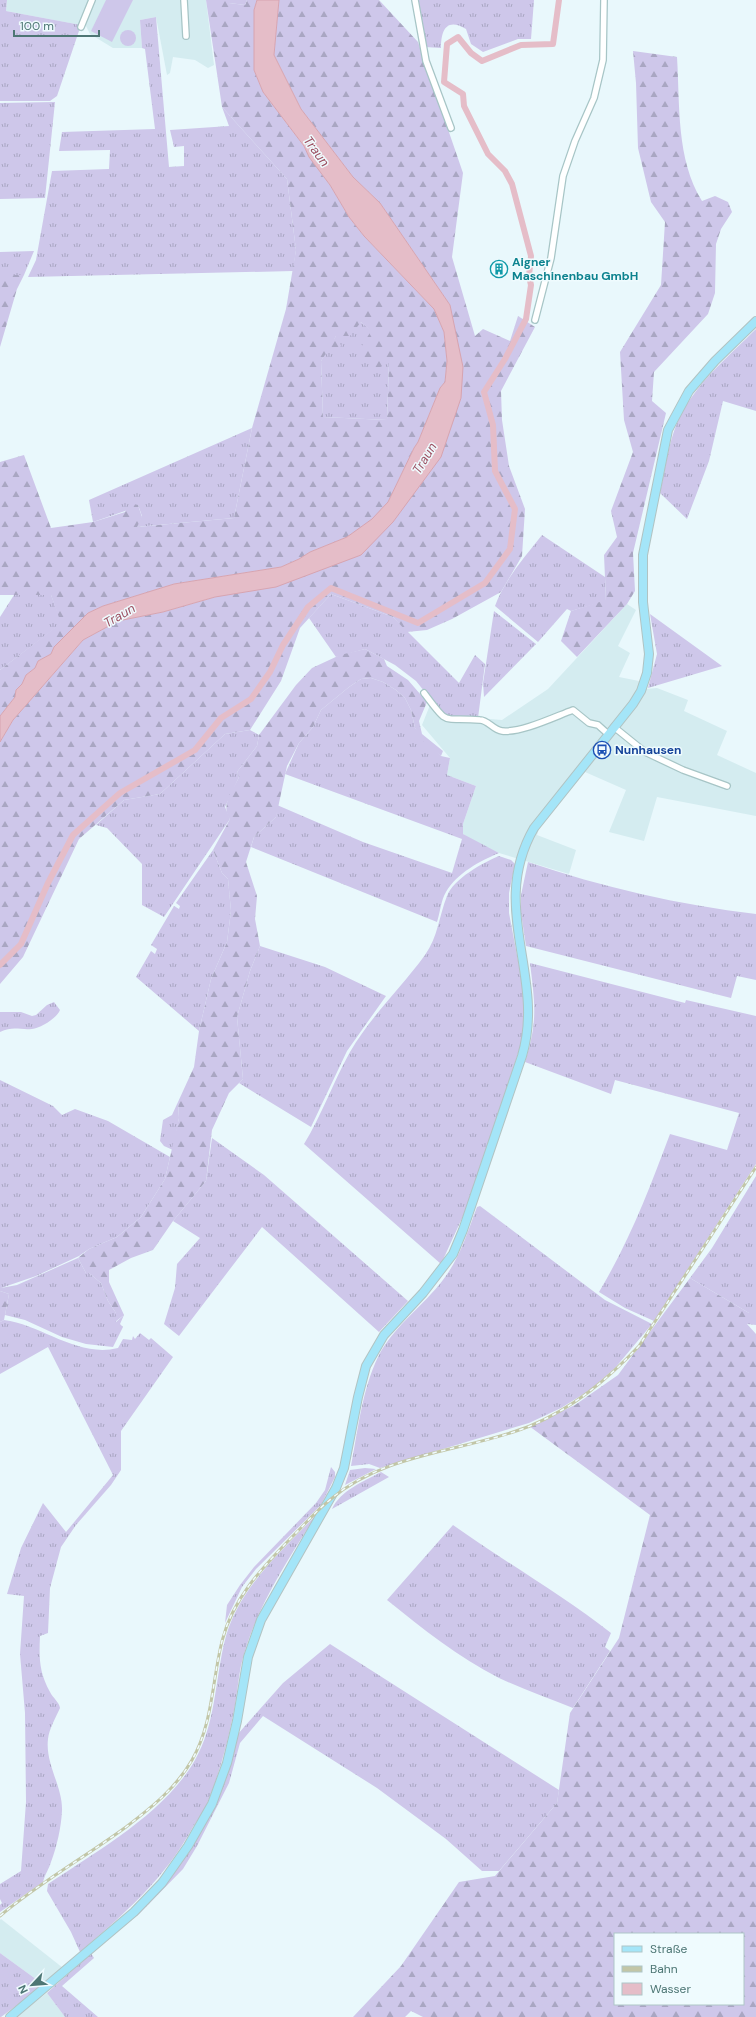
<svg xmlns="http://www.w3.org/2000/svg" width="756" height="2017" font-family="'DM Sans',sans-serif">
  <style>
    .residential { fill: #d4ecf0 }
    .grass { fill: url(#grass-tufts) }
    .forest { fill: url(#forest-firs); fill-rule: evenodd }
    .pitch { fill: #cec7ea }
    .water { fill: #e5bdc8; stroke: #d7a4b0 }
    .lines { fill: none; stroke-linecap: round; stroke-linejoin: round }
    .canal { stroke: #e5bdc8; stroke-width: 6 }
    .minor-casing { stroke: #a7c5c6; stroke-width: 8 }
    .primary-casing { stroke: #b1c3c2; stroke-width: 10 }
    .minor { stroke: #fff; stroke-width: 5.5 }
    .primary { stroke: #a4e5f8; stroke-width: 8 }
    .rail-casing { stroke: #c2c6a7; stroke-width: 3 }
    .rail { stroke: #effbfe; stroke-width: 1.5; stroke-dasharray: 4.5; stroke-linecap: butt }
    .labels { text-anchor: middle; stroke-width: 3; stroke-linejoin: round; paint-order: stroke }
    .culture-label { font-size: 12px; font-weight: bold; fill: #0d838f; stroke: #effbfe; text-anchor: start }
    .transit-label { font-size: 12px; font-weight: bold; fill: #164399; stroke: #effbfe; text-anchor: start }
    .water-label { font-size: 13px; font-style: italic; fill: #9d5062; stroke: #effbfe }
  </style>
  <defs>
    <pattern id="grass-tufts" width="24" height="20" patternUnits="userSpaceOnUse"><rect width="24" height="20" fill="#cec7ea"/><path d="M3 7l-1-3M5 7V3M7 7l1-3M15 17l-1-3M17 17v-4M19 17l1-3" fill="none" stroke="#a9a6c2"/></pattern>
    <pattern id="forest-firs" width="22" height="20" patternUnits="userSpaceOnUse"><rect width="22" height="20" fill="#cec7ea"/><path d="M5 1l3.5 6h-7zM16 11l3.5 6h-7z" fill="#a9a6c2"/></pattern>
  </defs>
  <rect width="100%" height="100%" fill="#e9f8fc"/>
  <g class="residential">
    <polygon points="7,0 206,0 214,65 208,68 195,60 173,57 170,73 167,75 156,17 140,20 142,48 113,48 90,34 86,26 6,11"/>
    <polygon points="627,604 636,610 618,646 630,653 619,677 639,681 646,689 657,688 688,700 684,711 727,731 717,755 756,773 756,816 657,797 644,841 609,832 626,790 585,772 539,829 537,835 576,850 569,874 499,853 468,838 463,834 463,824 476,786 447,775 450,758 422,725 432,700 478,718 502,720 548,689"/>
    <polygon points="1,1919 63,1968 44,1985 0,1953 0,1920"/>
    <polygon points="47,1993 65,2017 15,2017"/>
  </g>
  <g class="grass">
    <polygon points="0,0 7,0 6,11 81,25 57,96 50,101 0,101"/>
    <path d="M417 0H534L531 39H518L483 52 471 44 466 29C446 17 441 31 441 48L425 47 422 23Z"/>
    <polygon points="156,17 169,167 184,166 184,146 174,147 170,130 229,126 222,107 287,179 296,250 293,271 28,277 36,260 52,171 109,169 110,150 59,151 62,132 155,129 145,49 142,48 140,20"/>
    <polygon points="55,102 45,198 0,199 0,103"/>
    <polygon points="34,251 24,275 0,275 0,252"/>
    <polygon points="361,322 372,331 358,354 389,362 387,420 323,417 321,361 336,336"/>
    <path d="M756 329V411L723 401 709 461 687 519 660 493C666 467 669 435 683 411 701 379 730 355 756 329Z"/>
    <polygon points="252,428 234,518 136,527 142,516 138,505 125,511 93,522 89,500"/>
    <path d="M542 535 605 577 606 601 571 611 567 609 538 642 495 606C505 579 524 558 542 535Z"/>
    <polygon points="331,594 393,617 459,683 475,655 485,664 478,718 445,717 416,681 395,665 365,649 336,657 309,618"/>
    <polygon points="14,595 51,595 62,623 0,670 0,617"/>
    <polygon points="494,611 536,644 484,697 483,683"/>
    <polygon points="650,614 722,666 648,688 657,654"/>
    <path d="M371 678 383 682 396 690 405 698 411 710 415 728 441 756 450 758 447 775 476 786 463 824V834L499 853C480 861 457 873 446 892 441 900 440 913 437 922L251 847 254 837 276 817 277 805 363 842 452 873 462 839 285 774 299 743 313 727 321 710 349 687 361 679Z"/>
    <polygon points="250,730 259,735 257,746 237,772 239,777 225,807 230,819 164,917 142,905 142,864 107,828 96,825 124,800 160,794 225,734"/>
    <polygon points="213,850 222,873 228,879 231,911 227,942 211,979 199,1031 136,977 151,951 155,954 157,949 151,945 174,906 179,909 180,906 176,903"/>
    <path d="M499 856 511 860 515 864 509 893V913L524 992V1035L469 1203 441 1264 304 1144C322 1115 333 1082 350 1052 371 1016 401 988 425 955 438 937 439 916 447 896 453 879 484 862 499 856Z"/>
    <path d="M528 862C602 887 679 905 756 914V980L737 976 731 998 526 946 521 913V895Z"/>
    <polygon points="260,946 325,967 386,996 347,1051 311,1127 239,1083 243,1079 237,1017 250,971"/>
    <path d="M530 963 685 1003 686 1000 756 1016V1164L654 1321 625 1308 599 1292C630 1240 649 1190 670 1134L727 1150 739 1113 615 1080 611 1094 525 1062C538 1021 535 1005 530 963Z"/>
    <path d="M54 1002 60 1010C57 1018 41 1028 32 1029 19 1030 13 1026 0 1032V1012H21L32 1016 36 1015 47 1005Z"/>
    <polygon points="0,1080 53,1106 62,1115 75,1109 108,1121 170,1157 165,1179 141,1217 117,1237 89,1249 79,1256 36,1276 1,1288 17,1285 78,1258 86,1273 89,1273 101,1283 108,1301 116,1313 116,1322 124,1315 120,1324 123,1327 113,1347 86,1344 62,1337 25,1320 5,1315 9,1294 0,1291"/>
    <polygon points="178,1102 179,1118 173,1150 164,1146 160,1141 163,1120 172,1115"/>
    <polygon points="212,1138 264,1175 408,1301 379,1332 262,1227 179,1336 164,1324 175,1288 177,1264 200,1238 173,1221 206,1181"/>
    <polygon points="756,1176 756,1325 747,1324 749,1313 690,1278 712,1248"/>
    <path d="M480 1206 605 1300 652 1324 615 1368 590 1390 561 1408 529 1423 380 1468 369 1464 351 1466C358 1430 362 1390 378 1357 392 1329 419 1309 439 1285 459 1261 466 1236 477 1207Z"/>
    <path d="M4 1320C42 1325 78 1358 118 1348L123 1339 132 1340 133 1336 135 1339 140 1333 149 1340 151 1338 173 1357 121 1431V1470L111 1485 76 1525 61 1547 50 1588 48 1633 40 1636C39 1658 39 1672 50 1692 53 1698 59 1702 60 1708 56 1717 49 1729 48 1739 45 1764 63 1787 62 1811 61 1828 57 1846 51 1862 49 1869 45 1874 43 1882L0 1912V1905L2 1903 0 1899V1884L21 1871 26 1802 25 1713 20 1654 24 1596 7 1594 21 1548 43 1503 66 1532 113 1475 48 1347 0 1374V1322Z"/>
    <polygon points="331,1467 335,1472 335,1477 321,1505 256,1569 242,1587 225,1623 227,1605 240,1585 254,1567 316,1503 325,1490"/>
    <polygon points="365,1468 376,1469 345,1485 350,1470"/>
    <path d="M381 1472 389 1477 332 1509C341 1490 363 1482 381 1472Z"/>
    <path d="M316 1515C288 1560 259 1603 244 1654 239 1670 238 1688 235 1705 229 1737 221 1770 208 1801 205 1810 198 1819 193 1827 163 1881 126 1912 80 1952L71 1932 47 1891 48 1884C97 1851 165 1813 195 1760 215 1725 215 1683 224 1644 236 1590 280 1553 316 1515Z"/>
    <path d="M453 1525C505 1562 561 1594 611 1633L605 1647 610 1651 573 1708C548 1698 523 1689 499 1678 458 1657 423 1629 387 1600Z"/>
    <polygon points="330,1644 559,1790 557,1803 499,1871 482,1871 446,1839 377,1788 263,1716 240,1743 229,1783 197,1846 183,1869 139,1914 91,1953 94,1958 62,1986 98,2017 65,2017 47,1993 135,1914 196,1838 237,1735 283,1683"/>
    <polygon points="0,1953 44,1985 1,2017 0,2017"/>
  </g>
  <g class="forest">
    <path d="M206 0H229V3L245 5 247 0H257L254 10V70L263 92 304 146 309 157 330 185 349 217 364 236 434 309 444 332 447 361 445 382 440 388 418 442 414 448 388 502 372 520 347 537 310 552 299 559 281 567 174 584 103 606 88 613 54 647 51 654 38 661 35 668 26 675 22 684 16 690 15 697 0 716V670L61 623 51 595H0V462L24 455 51 528 93 522 125 512 130 503 138 505 142 517 137 527 234 518 252 428 286 309 296 250 287 179 222 107ZM361 322 371 331 357 354 376 369 389 363 387 420 323 417 321 361 327 352 338 354 341 345 334 340 336 336H350Z"/>
    <polygon points="279,0 379,0 418,42 463,173 452,257 475,336 483,329 510,341 518,316 535,327 501,391 502,420 509,466 525,509 522,556 501,592 452,619 427,630 407,632 393,617 331,594 300,628 281,681 250,730 225,734 160,794 124,800 79,839 23,957 0,984 0,742 13,720 83,640 118,621 163,612 361,555 461,398 450,305 380,203 353,177 301,109 274,55"/>
    <path d="M633 51 677 57C680 105 676 159 702 201L715 196 728 202 732 212 721 229 716 244 715 293 708 314 654 372 652 401 666 413 633 553 635 591 627 604 577 657 561 641 571 611 606 600 604 555 617 537 611 511 633 452 624 420 620 352 661 285 665 222 651 202 638 148 636 83Z"/>
    <polygon points="0,275 24,275 17,289 0,347"/>
    <path d="M365 649 384 659 387 666 408 680 427 702 419 721 422 734 443 751 441 756 424 742 415 728 411 710 405 698 396 690 383 682 371 678 361 679 349 687 321 710 313 727 299 743 287 766 276 817 254 837 246 862 257 896 255 919 260 946 250 971 237 1017 243 1079 229 1093 212 1130 206 1181 173 1221 153 1250 131 1258 109 1270V1282L124 1315 115 1322 116 1313 108 1301 101 1283 89 1273H86L78 1258 89 1249 117 1237 141 1217 165 1179 179 1118 178 1102 194 1067 199 1031 211 979 227 942 231 911 228 879 222 873 213 850 230 819C220 806 233 790 239 777L237 772 257 746 259 735 296 685 312 668 340 655Z"/>
    <path d="M690 1278 749 1313 753 1320 747 1324 756 1334V2017H423L411 2011 405 2017H353L401 1966 459 1882 495 1876 557 1803 570 1713 619 1638 650 1515 529 1426 575 1405 618 1375ZM615 1934H743V2004H615Z"/>
    <polygon points="0,1291 9,1294 4,1320 0,1322"/>
  </g>
  <g class="pitch">
    <polygon points="106,0 133,0 112,42 91,31"/>
    <polygon points="229,0 247,0 245,5 229,3"/>
    <circle cx="128" cy="38" r="8"/>
  </g>
  <polygon class="water" points="257,0 279,0 274,55 301,109 353,177 380,203 450,305 463,367 461,398 441,457 393,522 361,555 276,587 215,597 163,612 118,621 83,640 13,720 0,742 0,716 15,697 16,690 22,684 26,675 35,668 38,661 51,654 54,647 88,613 103,606 174,584 281,567 299,559 310,552 347,537 372,519 388,502 414,448 418,442 440,388 445,382 447,361 444,332 434,309 364,236 349,217 330,185 309,157 304,146 263,92 254,70 254,10"/>
  <g class="lines">
    <polyline class="canal" points="0,965 21,944 48,883 73,835 120,793 195,750 221,718 251,699 270,672 283,645 308,607 331,588 418,623 485,583 510,549 515,509 495,471 493,425 484,392 505,359 526,319 531,285 529,276 531,256 512,184 505,171 488,154 464,106 463,94 444,82 447,44 458,37 471,53 482,61 521,45 553,44 559,0"/>
    <defs>
      <g id="minor">
        <polyline points="184,0 186,36"/>
        <polyline points="415,0 426,61 451,128"/>
        <polyline points="81,27 92,0"/>
        <polyline points="535,320 551,258 563,176 575,141 594,98 603,60 604,0"/>
        <path d="M424 693C449 727 441 717 480 720 488 720 493 730 502 731 521 733 554 717 573 710L589 723 598 725 608 734"/>
        <polyline points="614,727 645,752 683,770 727,786"/>
      </g>
      <path id="primary" d="M10 2017 134 1912 162 1883 188 1846 212 1804 227 1763 237 1721 248 1657 261 1620 336 1488 344 1468 358 1397 366 1366 384 1335 423 1293 453 1254 463 1230 522 1056C546 976 488 908 534 828L633 704 641 691 647 673 649 654 643 602V555L668 430 689 391 715 361 756 321"/>
    </defs>
    <use href="#minor" class="minor-casing"/>
    <use href="#primary" class="primary-casing"/>
    <use href="#minor" class="minor"/>
    <use href="#primary" class="primary"/>
    <defs>
      <path id="rail" d="M0 1916C39 1883 85 1857 126 1827 152 1807 176 1788 192 1760 213 1723 212 1681 222 1641 233 1598 262 1568 292 1537 305 1524 317 1510 331 1499 386 1452 465 1452 530 1426 573 1408 607 1380 639 1346L756 1167"/>
    </defs>
    <use href="#rail" class="rail-casing"/>
    <use href="#rail" class="rail"/>
  </g>
  <defs>
    <symbol id="building-ring" viewBox="-11 -11 22 22"><circle r="9.5" fill="#effbfe" stroke="#0f9aa8" stroke-width="1.5"/><path d="M-4-6H4V6H1V3H-1V6H-4ZM-2.5-4.3h1.7v1.8h-1.7ZM.8-4.3h1.7v1.8H.8ZM-2.5-1h1.7V.8h-1.7ZM.8-1h1.7V.8H.8Z" fill="#0f9aa8"/></symbol>
    <symbol id="bus-ring" viewBox="-11 -11 22 22"><circle r="9.5" fill="#effbfe" stroke="#1a4fb4" stroke-width="1.5"/><path d="M-5-6H5V4H4V6H2V4H-2V6H-4V4H-5ZM-3.5-4V0h7V-4ZM-3.5 1.2v1.5H-2V1.2ZM2 1.2v1.5H3.5V1.2Z" fill="#1a4fb4"/></symbol>
  </defs>
  <g fill-rule="evenodd">
    <use href="#building-ring" x="489" y="259" width="20" height="20"/>
    <use href="#bus-ring" x="592" y="740" width="20" height="20"/>
  </g>
  <g class="labels">
    <g class="culture-label">
      <text x="512" y="266">Aigner<tspan x="512" dy="14">Maschinenbau GmbH</tspan></text>
    </g>
    <g class="transit-label">
      <text x="615" y="754">Nunhausen</text>
    </g>
    <g class="water-label">
      <text transform="translate(317 151) rotate(54)" y="5">Traun</text>
      <text transform="translate(424 458) rotate(-59)" y="5">Traun</text>
      <text transform="translate(119 615) rotate(-30)" y="5">Traun</text>
    </g>
  </g>
  <rect x="614" y="1933" width="130" height="72" fill="#effbfe" stroke="#aec6c7"/>
  <rect x="622" y="1946" width="20" height="6" fill="#a4e5f8" stroke="#aec6c7"/>
  <text x="650" y="1953" font-size="12" fill="#4d7674">Straße</text>
  <rect x="622" y="1966" width="20" height="6" fill="#c2c6a7" stroke="#aec6c7"/>
  <text x="650" y="1973" font-size="12" fill="#4d7674">Bahn</text>
  <rect x="622" y="1983" width="20" height="12" fill="#e5bdc8" stroke="#aec6c7"/>
  <text x="650" y="1993" font-size="12" fill="#4d7674">Wasser</text>
  <g transform="translate(32 1985) rotate(244)" stroke="#effbfe" stroke-width="3" paint-order="stroke">
  <path d="M0-3L7 15L0 10L-7 15Z" fill="#4d7674"/>
  <text y="-6" font-size="11" font-weight="bold" text-anchor="middle" fill="#4d7674">N</text>
  </g>
  <path d="M14 30v6h85v-6" fill="none" stroke="#4d7674" stroke-width="2"/>
  <text x="20" y="30" font-size="12" fill="#4d7674" stroke="#effbfe" stroke-width="3" paint-order="stroke">100 m</text>
</svg>
